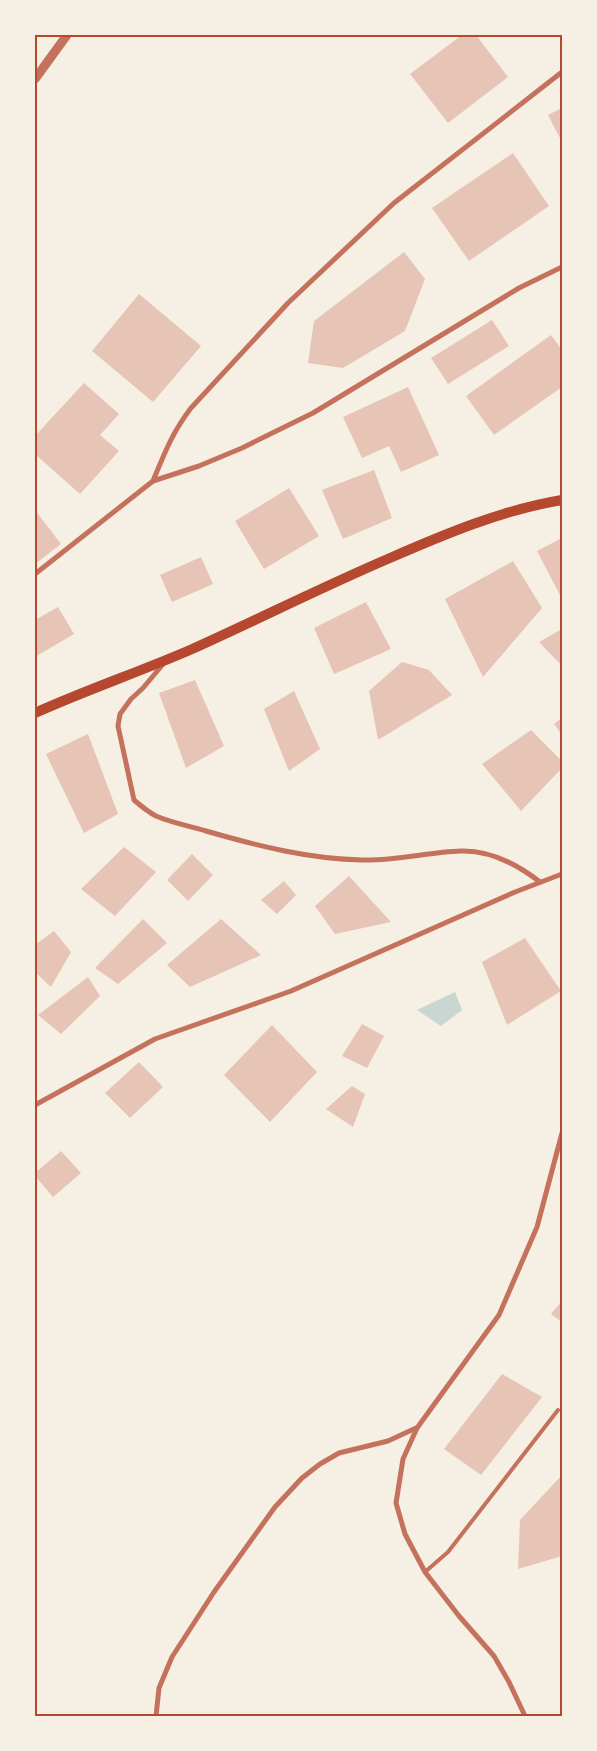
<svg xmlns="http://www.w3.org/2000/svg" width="597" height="1751" font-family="'Open Sans',sans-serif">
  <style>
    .water { fill: #c9d6d2 }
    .building { fill: #e6c5b7 }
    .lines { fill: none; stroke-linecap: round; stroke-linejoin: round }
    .service { stroke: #c5725c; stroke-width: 4 }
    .minor { stroke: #c5725c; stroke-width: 5 }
    .tertiary { stroke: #c5725c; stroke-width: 9 }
    .secondary { stroke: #b5482f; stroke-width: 10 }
    .neatline { fill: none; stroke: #b5482f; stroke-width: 2 }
  </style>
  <rect width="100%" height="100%" fill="#f6efe4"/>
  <polygon class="water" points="455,992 462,1010 441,1026 417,1010"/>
  <g class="building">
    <polygon points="462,35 476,35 508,77 448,123 410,74"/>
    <polygon points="562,108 562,142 548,115"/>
    <polygon points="513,153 549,206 469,261 432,208"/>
    <polygon points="404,252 425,279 405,331 343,368 308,363 314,321"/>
    <polygon points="139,294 201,346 153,402 92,351"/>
    <polygon points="492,320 509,346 448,384 431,358"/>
    <polygon points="551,335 562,350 562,387 494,435 466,396"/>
    <polygon points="84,383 119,414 100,435 119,451 80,494 35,454 35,436"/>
    <polygon points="408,387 439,455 401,472 389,446 362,458 343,417"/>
    <polygon points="374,470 392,518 343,539 322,490"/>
    <polygon points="289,488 319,536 264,569 235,521"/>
    <polygon points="35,510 61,544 35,564"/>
    <polygon points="562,538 562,599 537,551"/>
    <polygon points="201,557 213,584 172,602 160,575"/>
    <polygon points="513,561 542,608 483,677 445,599"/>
    <polygon points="366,602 391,649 334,674 314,628"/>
    <polygon points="58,607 74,634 35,657 35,620"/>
    <polygon points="562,629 562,666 539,642"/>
    <polygon points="402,662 429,670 452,695 378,740 369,691"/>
    <polygon points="195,680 224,746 186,768 159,693"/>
    <polygon points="294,691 320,749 289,771 264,709"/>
    <polygon points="562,718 562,735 554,724"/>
    <polygon points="531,730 562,761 562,768 521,811 482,764"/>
    <polygon points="88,734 118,814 84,833 46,754"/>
    <polygon points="124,847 156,872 115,916 81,889"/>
    <polygon points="192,854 213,875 188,901 167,880"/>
    <polygon points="349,876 391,922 335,934 315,906"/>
    <polygon points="284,881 296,895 277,914 261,900"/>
    <polygon points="143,919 167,943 118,984 95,968"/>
    <polygon points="221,919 261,955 190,987 167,965"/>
    <polygon points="54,931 71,952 51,987 35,972 35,945"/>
    <polygon points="525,938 561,991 507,1025 482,962"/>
    <polygon points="88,977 100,996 61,1034 38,1015"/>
    <polygon points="362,1024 384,1036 367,1068 342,1056"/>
    <polygon points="272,1025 317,1072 270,1122 224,1075"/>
    <polygon points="139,1062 163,1087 130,1118 105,1093"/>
    <polygon points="352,1086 365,1094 353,1127 326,1109"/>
    <polygon points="61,1151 81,1173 53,1197 35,1176 35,1173"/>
    <polygon points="562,1301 562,1322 551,1314"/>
    <polygon points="502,1374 542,1397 481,1475 444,1449"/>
    <polygon points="562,1475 562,1556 518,1569 520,1520"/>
  </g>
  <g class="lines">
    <polyline class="service" points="425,1572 448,1552 558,1410"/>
    <g class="minor">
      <path d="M153 481C165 452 172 433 191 408L288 303 394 203 562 72"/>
      <polyline points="35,574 153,481 199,466 242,448 313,413 519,288 562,267"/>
      <path d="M164 663 143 688 131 699 120 714 118 726 134 800C141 806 148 812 156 816 172 823 190 826 206 831 258 846 309 859 362 860 396 861 428 852 461 851 490 850 518 865 540 882"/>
      <polyline points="35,1105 155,1039 291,991 515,892 562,874"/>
      <polyline points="156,1716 159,1688 172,1657 214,1592 275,1507 302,1478 320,1464 339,1453 388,1441 416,1428"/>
      <polyline points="525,1716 509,1682 494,1656 459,1616 425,1572 405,1534 396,1503 403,1459 417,1428 499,1315 537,1227 562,1133"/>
    </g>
    <polyline class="tertiary" points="35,79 67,35"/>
    <path class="secondary" d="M35 713C86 690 139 672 190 650 257 620 322 587 390 558 445 534 502 510 562 500"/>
  </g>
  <rect width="597" height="1751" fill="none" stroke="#f6efe4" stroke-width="72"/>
  <rect x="36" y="36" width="525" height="1679" class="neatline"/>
</svg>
